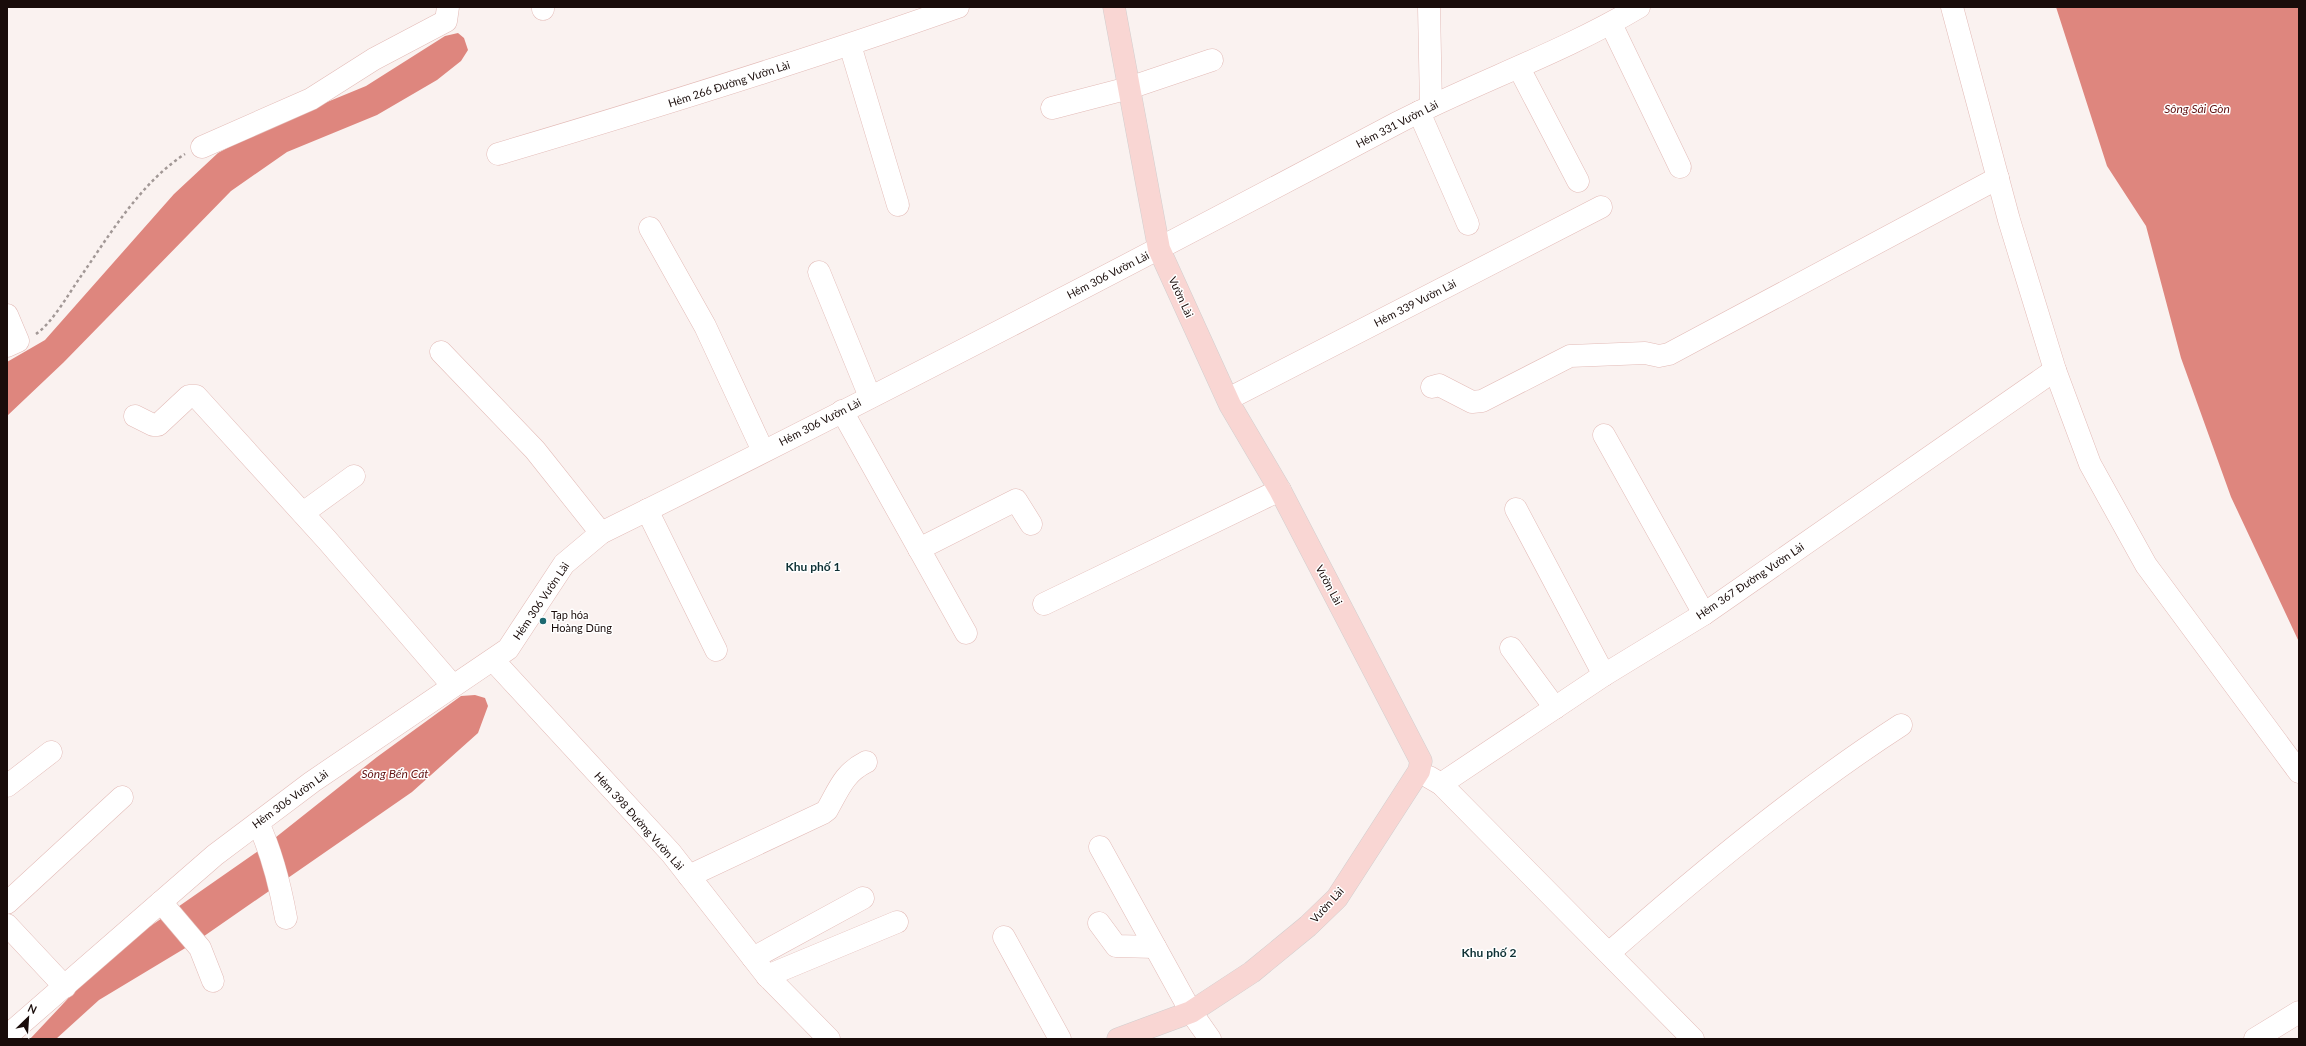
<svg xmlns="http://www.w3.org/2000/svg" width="2306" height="1046" font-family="Lato,sans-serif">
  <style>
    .water { fill: #de867e }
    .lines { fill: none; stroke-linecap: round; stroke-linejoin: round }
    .minor-casing { stroke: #e3bbb7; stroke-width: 23 }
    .major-casing { stroke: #d1cece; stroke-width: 23 }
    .path { stroke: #a29896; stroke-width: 2.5; stroke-dasharray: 3 3; stroke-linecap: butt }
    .minor { stroke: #fff; stroke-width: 22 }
    .major { stroke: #f9d6d3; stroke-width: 22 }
    .poi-dot { fill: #1c6870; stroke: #fff; stroke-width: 1.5 }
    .labels { text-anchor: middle; stroke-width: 3; stroke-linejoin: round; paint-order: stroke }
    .street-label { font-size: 11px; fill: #190c0a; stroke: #fff }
    .poi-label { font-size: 11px; fill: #190c0a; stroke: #fff; text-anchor: start }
    .water-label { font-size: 12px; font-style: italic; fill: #631414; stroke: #fff }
    .neighbourhood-label { font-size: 12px; font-weight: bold; fill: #0e3135; stroke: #fff }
  </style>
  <rect width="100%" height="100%" fill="#faf2f0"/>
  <g class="water">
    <polygon points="2056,7 2299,7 2299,642 2231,497 2181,358 2146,226 2107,166"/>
    <polygon points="458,33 464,38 468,50 461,61 437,80 377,115 287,152 231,191 64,362 7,416 7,362 45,340 174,194 218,153 264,128 366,86 445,36"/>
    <polygon points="475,695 485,698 488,706 478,733 412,792 197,941 99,1000 56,1039 30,1039 109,955 261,849 377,757 461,696"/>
  </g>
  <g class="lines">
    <defs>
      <g id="minor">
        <polyline points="543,7 543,9"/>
        <polyline points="1429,7 1431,106"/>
        <polyline points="1952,7 2009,220 2055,370 2090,464 2146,565 2299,772"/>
        <polyline points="1611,24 1680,167"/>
        <polyline points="850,45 898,205"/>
        <polyline points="1519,68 1578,181"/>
        <polyline points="1052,108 1129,88 1212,60"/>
        <polyline points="1419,112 1468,224"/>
        <polyline points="202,147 311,99 374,59 446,21 448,7"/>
        <path d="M498 154C653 108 806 61 958 7"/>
        <polyline points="650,228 705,326 763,451"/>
        <polyline points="819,272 870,397"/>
        <polyline points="7,315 18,341 7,346"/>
        <polyline points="441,352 535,450 601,533"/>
        <polyline points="1432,387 1439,385 1472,402 1482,401 1570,356 1645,353 1659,356 1669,354 1998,178"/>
        <polyline points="1228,399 1601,207"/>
        <polyline points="842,411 966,633"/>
        <polyline points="135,416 153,425 158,425 189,396 196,396 327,540 453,686"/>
        <polyline points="1604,435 1704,614"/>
        <polyline points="1516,509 1604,675"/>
        <polyline points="647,510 716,650"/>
        <polyline points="303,513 354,476"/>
        <polyline points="919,549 1016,500 1031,524"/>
        <polyline points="1044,604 1280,490"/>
        <polyline points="1511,648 1555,708"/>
        <polyline points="493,660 671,853 767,976 829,1039"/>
        <polyline points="1429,777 1441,784 1693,1039"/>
        <polyline points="1441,784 1604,675 1704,614 2055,370"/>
        <polyline points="7,786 51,752"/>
        <path d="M258 823C272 853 280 885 286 918"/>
        <polyline points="1100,847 1191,1012 1210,1039"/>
        <path d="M689 876 823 813 827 810C839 789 844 773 866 762"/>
        <polyline points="161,902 200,948 213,981"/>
        <polyline points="7,903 122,797"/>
        <polyline points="1099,923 1116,946 1155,947"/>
        <polyline points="7,925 65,987"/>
        <polyline points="1004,937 1060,1039"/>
        <path d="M1609 953C1700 873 1799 791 1901 725"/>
        <polyline points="753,958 863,898"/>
        <polyline points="767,976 897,922"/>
        <path d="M7 1036 215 855 312 782 508 649 564 564 601 533C868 401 1133 263 1397 123 1476 82 1562 53 1639 7"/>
        <polyline points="2255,1039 2299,1012"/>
      </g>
      <polyline id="major" points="1114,7 1159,249 1230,405 1280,490 1421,761 1419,771 1337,898 1308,926 1252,972 1191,1012 1118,1039"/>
    </defs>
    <use href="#minor" class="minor-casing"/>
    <use href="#major" class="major-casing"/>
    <path class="path" d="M36 334C52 323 68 295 79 279 109 236 140 183 185 154"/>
    <use href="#minor" class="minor"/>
    <use href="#major" class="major"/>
  </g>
  <circle class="poi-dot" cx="543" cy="621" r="4"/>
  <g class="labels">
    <g class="street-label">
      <text transform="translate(729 84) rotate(-18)" y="4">Hẻm 266 Đường Vườn Lài</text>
      <text transform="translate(1397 124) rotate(-27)" y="4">Hẻm 331 Vườn Lài</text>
      <text transform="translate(1108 275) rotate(-27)" y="4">Hẻm 306 Vườn Lài</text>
      <text transform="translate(1181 297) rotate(65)" y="4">Vườn Lài</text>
      <text transform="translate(1415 303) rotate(-27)" y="4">Hẻm 339 Vườn Lài</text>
      <text transform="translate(820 422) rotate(-27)" y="4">Hẻm 306 Vườn Lài</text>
      <text transform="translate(1750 581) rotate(-34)" y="4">Hẻm 367 Đường Vườn Lài</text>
      <text transform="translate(1329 585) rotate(62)" y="4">Vườn Lài</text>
      <text transform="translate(541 601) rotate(-56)" y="4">Hẻm 306 Vườn Lài</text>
      <text transform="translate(290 799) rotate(-36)" y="4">Hẻm 306 Vườn Lài</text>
      <text transform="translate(639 821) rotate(48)" y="4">Hẻm 398 Đường Vườn Lài</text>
      <text transform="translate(1327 905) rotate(-48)" y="4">Vườn Lài</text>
    </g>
    <g class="poi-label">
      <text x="551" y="619">Tạp hóa<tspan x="551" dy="13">Hoàng Dũng</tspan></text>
    </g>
    <g class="water-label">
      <text x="2197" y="113">Sông Sài Gòn</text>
      <text x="395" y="778">Sông Bến Cát</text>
    </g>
    <g class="neighbourhood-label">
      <text x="813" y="571">Khu phố 1</text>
      <text x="1489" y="957">Khu phố 2</text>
    </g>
  </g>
  <rect width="2306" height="1046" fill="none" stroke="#190c0a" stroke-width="16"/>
  <g transform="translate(28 1018) rotate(25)" stroke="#ffffff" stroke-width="3" paint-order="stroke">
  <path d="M0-3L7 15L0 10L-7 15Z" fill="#190c0a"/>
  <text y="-6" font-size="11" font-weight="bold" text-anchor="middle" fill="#190c0a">N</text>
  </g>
</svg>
